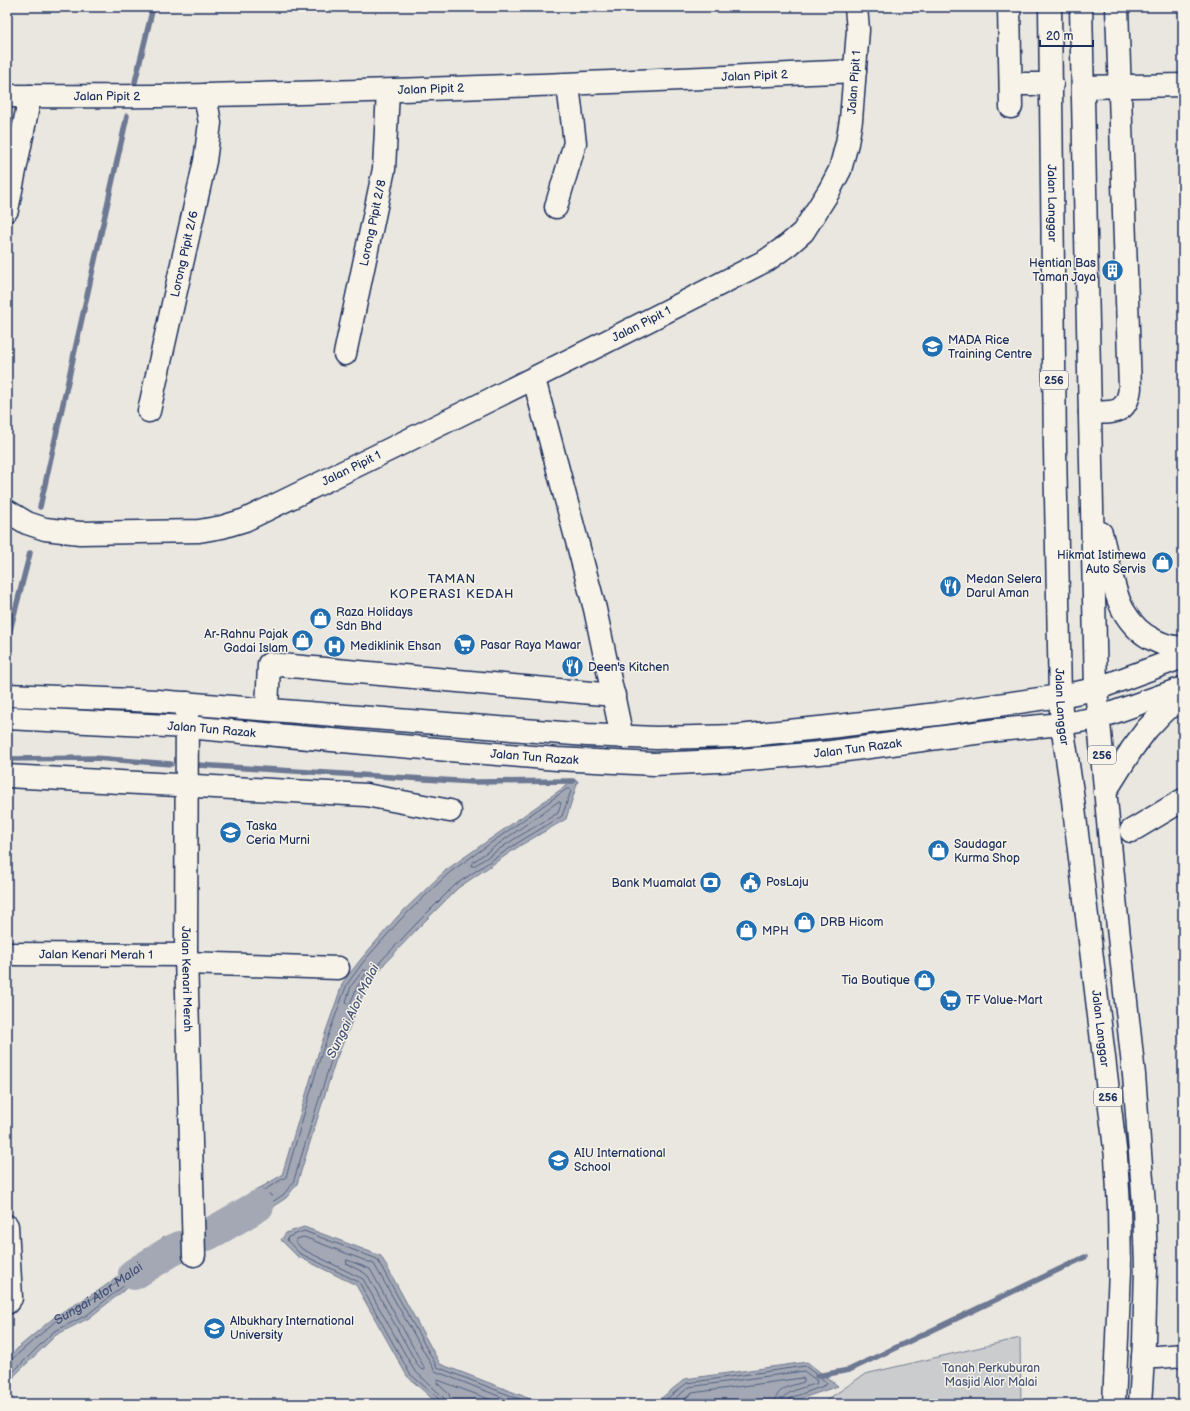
<svg xmlns="http://www.w3.org/2000/svg" width="1190" height="1411" font-family="'Balsamiq Sans',sans-serif">
  <style>
    .green { fill: #cbcccd; stroke: #737e96 }
    .water { fill: #a3a8b4; stroke: #6d7892 }
    .lines { fill: none; stroke-linecap: round; stroke-linejoin: round }
    .shore { stroke: #515f80; stroke-width: 1 }
    .stream { stroke: #6d7892; stroke-width: 5.5 }
    .river { stroke: #a3a8b4; stroke-width: 32 }
    .minor-casing { stroke: #1b2f5e; stroke-width: 25 }
    .major-casing { stroke: #1b2f5e; stroke-width: 25 }
    .minor { stroke: #f7f3e8; stroke-width: 22 }
    .major { stroke: #f7f3e8; stroke-width: 22 }
    .labels { text-anchor: middle; stroke-width: 3; stroke-linejoin: round; paint-order: stroke }
    .shield { fill: #f7f3e8; stroke: #5d6a87; stroke-width: 1 }
    .shield-label { font-size: 11px; font-weight: bold; fill: #1b2f5e }
    .street-label { font-size: 12px; fill: #1b2f5e; stroke: #f7f3e8 }
    .poi-label { font-size: 12px; fill: #1b2f5e; stroke: #f7f3e8; text-anchor: start }
    .park-label { font-size: 12px; fill: #47567a; stroke: #f7f3e8 }
    .neighbourhood-label { font-size: 13px; letter-spacing: 1px; fill: #1b2f5e; stroke: #f7f3e8 }
    .water-label { font-size: 13px; font-style: italic; fill: #445378; stroke: #f7f3e8 }
  </style>
  <rect width="100%" height="100%" fill="#eae7e0"/>
  <filter id="ink" filterUnits="userSpaceOnUse"><feTurbulence type="fractalNoise" baseFrequency=".025" numOctaves="2"/><feDisplacementMap in="SourceGraphic" scale="8" xChannelSelector="R" yChannelSelector="G"/><feConvolveMatrix kernelMatrix="1 2 1 2 8 2 1 2 1" color-interpolation-filters="sRGB"/></filter>
  <g filter="url(#ink)">
    <polygon class="green" points="1020,1338 1021,1404 821,1404 865,1374"/>
    <g class="water">
      <polygon points="573,781 578,781 566,819 521,845 458,888 419,927 385,963 364,992 335,1062 297,1184 286,1198 223,1239 216,1214 282,1175 318,1054 343,982 361,959 398,916 446,870"/>
      <polygon points="304,1227 381,1256 440,1364 544,1404 438,1404 407,1376 356,1285 297,1256 281,1240 286,1233"/>
      <polygon points="164,1236 175,1259 148,1271 89,1318 56,1335 15,1375 7,1388 7,1359 20,1346 57,1315 98,1291 136,1264"/>
      <polygon points="807,1362 838,1386 785,1404 654,1404 685,1379"/>
    </g>
    <g class="lines">
      <g class="shore">
        <polygon points="567,789 570,789 571,791 562,816 519,842 455,885 416,924 381,961 361,990 331,1061 293,1183 283,1195 228,1231 225,1231 221,1217 222,1215 286,1177 321,1055 347,984 364,961 401,919 449,873"/>
        <polygon points="558,802 560,802 561,803 558,813 516,838 474,866 471,866 472,863"/>
        <polygon points="364,970 366,970 367,972 357,987 350,1004 347,1004 346,1002 351,986"/>
        <polygon points="269,1194 271,1195 271,1197 231,1223 228,1222 228,1217"/>
        <polygon points="347,1260 370,1269 424,1367 424,1370 422,1370 418,1366 368,1276 363,1272 347,1264"/>
        <path id="s1" d="M7 1361 11 1360 59 1318 100 1294 138 1267 161 1245H164L169 1255 168 1258 146 1268 87 1315 53 1332 13 1372 7 1381"/>
        <polyline points="440,1404 439,1399 410,1374 359,1282 299,1253 287,1240 288,1237 304,1231 377,1259 437,1367 532,1404"/>
        <polyline points="446,1404 445,1400 442,1396 414,1370 363,1279 302,1249 296,1242 296,1239 304,1237 374,1264 435,1371 519,1404"/>
        <polyline points="452,1404 449,1394 437,1383 438,1380 502,1404"/>
        <polyline points="660,1404 687,1383 805,1366 827,1383 826,1385 788,1399 786,1401 786,1404"/>
        <path d="M668 1404 689 1387 804 1371 817 1381 816 1384C805 1387 782 1391 781 1404"/>
        <path d="M678 1404 692 1393 802 1378 804 1379V1382C791 1386 775 1388 775 1404"/>
      </g>
      <g class="stream">
        <polyline points="135,82 153,7"/>
        <polyline points="40,507 127,116"/>
        <polyline points="7,642 30,553"/>
        <polyline points="7,759 94,758 171,764"/>
        <polyline points="198,765 474,782 573,781"/>
        <polyline points="817,1376 849,1370 1085,1257"/>
      </g>
      <g class="river">
        <polyline points="207,1235 220,1228 258,1206"/>
        <polyline points="134,1274 171,1251 180,1247"/>
      </g>
      <defs>
        <g id="minor">
          <polyline points="1009,7 1011,107"/>
          <polyline points="1011,84 1052,84"/>
          <polyline points="1083,87 1183,85"/>
          <path id="s2" d="M7 96C74 96 141 97 207 95 423 91 639 81 855 71"/>
          <polyline points="556,207 575,143 568,85"/>
          <polyline points="7,210 30,96"/>
          <path id="s3" d="M345 354 384 169 388 91"/>
          <polyline points="534,379 595,609 622,737"/>
          <path id="s4" d="M149 411 205 161 210 123 205 95"/>
          <path d="M1090 412C1112 413 1127 415 1130 388L1117 7"/>
          <path id="s5" d="M7 511 27 523 45 529 80 533 199 531 222 527 245 520C420 435 594 349 767 260L788 245 803 232 829 191 840 170 847 143 851 120 858 30 856 7"/>
          <path id="s6" d="M187 703 186 955 194 1255"/>
          <polyline points="267,709 269,664 614,695"/>
          <polyline points="7,776 366,795 450,811"/>
          <polyline points="1131,831 1183,800"/>
          <path id="s7" d="M7 954 186 955"/>
          <polyline points="186,963 338,968"/>
          <polyline points="7,1226 11,1298 7,1303"/>
          <polyline points="1143,1357 1158,1357 1183,1355"/>
        </g>
        <g id="major">
          <path id="s8" d="M1050 7 1055 449 1060 696 1062 724 1072 792 1116 1157 1119 1207 1120 1271 1114 1404"/>
          <polyline points="1081,7 1096,689 1116,909 1134,1075 1144,1205 1146,1268 1144,1342 1140,1404"/>
          <path d="M1101 533C1107 555 1113 591 1123 610 1131 624 1142 635 1156 641 1164 645 1174 648 1183 647"/>
          <polyline points="7,695 157,701 587,735 656,738 738,736 829,727 937,714 1060,696 1096,689 1183,657"/>
          <path id="s9" d="M7 718 187 727 376 744 557 759 654 764 740 760 831 752 998 730 1062 724 1098 718 1183 688"/>
          <polyline points="1105,792 1132,749 1147,729 1164,711 1183,700"/>
        </g>
      </defs>
      <use href="#minor" class="minor-casing"/>
      <use href="#major" class="major-casing"/>
      <use href="#minor" class="minor"/>
      <use href="#major" class="major"/>
    </g>
  </g>
  <defs>
    <symbol id="building-disc" viewBox="-11 -11 22 22"><circle r="9.5" fill="#1f6fb2" stroke="#f7f3e8"/><path d="M-4-6H4V6H1V3H-1V6H-4ZM-2.5-4.3h1.7v1.8h-1.7ZM.8-4.3h1.7v1.8H.8ZM-2.5-1h1.7V.8h-1.7ZM.8-1h1.7V.8H.8Z" fill="#fff"/></symbol>
    <symbol id="university-disc" viewBox="-11 -11 22 22"><circle r="9.5" fill="#1f6fb2" stroke="#f7f3e8"/><path d="M0-5L7-2L0 1L-7-2ZM-4 1L0 2.5L4 1V4Q0 6-4 4Z" fill="#fff"/></symbol>
    <symbol id="shop-disc" viewBox="-11 -11 22 22"><circle r="9.5" fill="#1f6fb2" stroke="#f7f3e8"/><path d="M-5-2.5h2.3a2.7 3.5 0 0 1 5.4 0H5L5.5 6h-11ZM-1.5-2.5h3a1.5 2.3 0 0 0-3 0Z" fill="#fff"/></symbol>
    <symbol id="restaurant-disc" viewBox="-11 -11 22 22"><circle r="9.5" fill="#1f6fb2" stroke="#f7f3e8"/><path d="M-5-6h1v4h1v-4h1v4h1v-4h1v5L-1.5 .5V6h-2V.5L-5-1ZM5-6V6H3V1.5H1.5Q1.5-4 5-6Z" fill="#fff"/></symbol>
    <symbol id="supermarket-disc" viewBox="-11 -11 22 22"><circle r="9.5" fill="#1f6fb2" stroke="#f7f3e8"/><path d="M-6-5.5h2.5l.6 2H6L4.5 2H-2.5L-4.4-4H-6ZM-1.5 3.2a1.3 1.3 0 1 0 .1 0ZM3 3.2a1.3 1.3 0 1 0 .1 0Z" fill="#fff"/></symbol>
    <symbol id="hospital-disc" viewBox="-11 -11 22 22"><circle r="9.5" fill="#1f6fb2" stroke="#f7f3e8"/><path d="M-5-5h3v3.5h4V-5h3V5h-3V1.5h-4V5h-3Z" fill="#fff"/></symbol>
    <symbol id="school-disc" viewBox="-11 -11 22 22"><circle r="9.5" fill="#1f6fb2" stroke="#f7f3e8"/><path d="M0-5L7-2L0 1L-7-2ZM-4 1L0 2.5L4 1V4Q0 6-4 4Z" fill="#fff"/></symbol>
    <symbol id="civic-disc" viewBox="-11 -11 22 22"><circle r="9.5" fill="#1f6fb2" stroke="#f7f3e8"/><path d="M-.6-6.5H3V-4.5H.6V-3L4-1V1h2V6H-6V1h2V-1L-.6-3ZM-1.2 2.5V6h2.4V2.5Z" fill="#fff"/></symbol>
    <symbol id="bank-disc" viewBox="-11 -11 22 22"><circle r="9.5" fill="#1f6fb2" stroke="#f7f3e8"/><path d="M-6-4H6V4H-6ZM0-2.3a2.3 2.3 0 1 0 0 4.6a2.3 2.3 0 1 0 0-4.6Z" fill="#fff"/></symbol>
  </defs>
  <g fill-rule="evenodd">
    <use href="#building-disc" x="1100" y="258" width="25" height="25"/>
    <use href="#university-disc" x="920" y="334" width="25" height="25"/>
    <use href="#shop-disc" x="1150" y="550" width="25" height="25"/>
    <use href="#restaurant-disc" x="938" y="574" width="25" height="25"/>
    <use href="#shop-disc" x="308" y="606" width="25" height="25"/>
    <use href="#shop-disc" x="290" y="628" width="25" height="25"/>
    <use href="#supermarket-disc" x="452" y="632" width="25" height="25"/>
    <use href="#hospital-disc" x="322" y="634" width="25" height="25"/>
    <use href="#restaurant-disc" x="560" y="654" width="25" height="25"/>
    <use href="#school-disc" x="218" y="820" width="25" height="25"/>
    <use href="#shop-disc" x="926" y="838" width="25" height="25"/>
    <use href="#civic-disc" x="738" y="870" width="25" height="25"/>
    <use href="#bank-disc" x="698" y="870" width="25" height="25"/>
    <use href="#shop-disc" x="792" y="910" width="25" height="25"/>
    <use href="#shop-disc" x="734" y="918" width="25" height="25"/>
    <use href="#shop-disc" x="912" y="968" width="25" height="25"/>
    <use href="#supermarket-disc" x="938" y="988" width="25" height="25"/>
    <use href="#school-disc" x="546" y="1148" width="25" height="25"/>
    <use href="#university-disc" x="202" y="1316" width="25" height="25"/>
  </g>
  <g class="labels">
    <g class="shield">
      <rect x="1040" y="371" width="28" height="18" rx="3"/>
      <rect x="1088" y="746" width="28" height="18" rx="3"/>
      <rect x="1094" y="1088" width="28" height="18" rx="3"/>
    </g>
    <g class="shield-label">
      <text x="1054" y="384">256</text>
      <text x="1102" y="759">256</text>
      <text x="1108" y="1101">256</text>
    </g>
    <g class="street-label">
      <text dy="4" stroke="none"><textPath href="#s2" startOffset="748">Jalan Pipit 2</textPath></text>
      <text dy="4" stroke="none"><textPath href="#s5" startOffset="1034">Jalan Pipit 1</textPath></text>
      <text dy="4" stroke="none"><textPath href="#s2" startOffset="424">Jalan Pipit 2</textPath></text>
      <text dy="4" stroke="none"><textPath href="#s2" startOffset="100">Jalan Pipit 2</textPath></text>
      <text dy="4" stroke="none"><textPath href="#s8" startOffset="196">Jalan Langgar</textPath></text>
      <text dy="4" stroke="none"><textPath href="#s3" startOffset="134">Lorong Pipit 2/8</textPath></text>
      <text dy="4" stroke="none"><textPath href="#s4" startOffset="161">Lorong Pipit 2/6</textPath></text>
      <text dy="4" stroke="none"><textPath href="#s5" startOffset="686">Jalan Pipit 1</textPath></text>
      <text dy="4" stroke="none"><textPath href="#s5" startOffset="362">Jalan Pipit 1</textPath></text>
      <text dy="4" stroke="none"><textPath href="#s8" startOffset="700">Jalan Langgar</textPath></text>
      <text dy="4" stroke="none"><textPath href="#s9" startOffset="205">Jalan Tun Razak</textPath></text>
      <text dy="4" stroke="none"><textPath href="#s9" startOffset="853">Jalan Tun Razak</textPath></text>
      <text dy="4" stroke="none"><textPath href="#s9" startOffset="529">Jalan Tun Razak</textPath></text>
      <text dy="4" stroke="none"><textPath href="#s7" startOffset="89">Jalan Kenari Merah 1</textPath></text>
      <text dy="4" stroke="none"><textPath href="#s6" startOffset="276">Jalan Kenari Merah</textPath></text>
      <text dy="4" stroke="none"><textPath href="#s8" startOffset="1024">Jalan Langgar</textPath></text>
    </g>
    <g class="poi-label">
      <text x="1096" y="267" text-anchor="end">Hentian Bas<tspan x="1096" dy="14">Taman Jaya</tspan></text>
      <text x="948" y="344">MADA Rice<tspan x="948" dy="14">Training Centre</tspan></text>
      <text x="1146" y="559" text-anchor="end">Hikmat Istimewa<tspan x="1146" dy="14">Auto Servis</tspan></text>
      <text x="966" y="583">Medan Selera<tspan x="966" dy="14">Darul Aman</tspan></text>
      <text x="336" y="616">Raza Holidays<tspan x="336" dy="14">Sdn Bhd</tspan></text>
      <text x="288" y="638" text-anchor="end">Ar-Rahnu Pajak<tspan x="288" dy="14">Gadai Islam</tspan></text>
      <text x="480" y="649">Pasar Raya Mawar</text>
      <text x="350" y="650">Mediklinik Ehsan</text>
      <text x="588" y="671">Deen's Kitchen</text>
      <text x="246" y="830">Taska<tspan x="246" dy="14">Ceria Murni</tspan></text>
      <text x="954" y="848">Saudagar<tspan x="954" dy="14">Kurma Shop</tspan></text>
      <text x="766" y="886">PosLaju</text>
      <text x="696" y="887" text-anchor="end">Bank Muamalat</text>
      <text x="820" y="926">DRB Hicom</text>
      <text x="762" y="935">MPH</text>
      <text x="910" y="984" text-anchor="end">Tia Boutique</text>
      <text x="966" y="1004">TF Value-Mart</text>
      <text x="574" y="1157">AIU International<tspan x="574" dy="14">School</tspan></text>
      <text x="230" y="1325">Albukhary International<tspan x="230" dy="14">University</tspan></text>
    </g>
    <g class="park-label">
      <text x="991" y="1372">Tanah Perkuburan<tspan x="991" dy="14">Masjid Alor Malai</tspan></text>
    </g>
    <g class="neighbourhood-label">
      <text x="452" y="583">TAMAN<tspan x="452" dy="15">KOPERASI KEDAH</tspan></text>
    </g>
    <g class="water-label">
      <text transform="translate(352 1011) rotate(-64)" y="5">Sungai Alor Malai</text>
      <text dy="5" stroke="none"><textPath href="#s1" startOffset="114">Sungai Alor Malai</textPath></text>
    </g>
  </g>
  <rect width="1190" height="1411" fill="none" stroke="#f7f3e8" stroke-width="24"/>
  <rect x="12" y="12" width="1166" height="1387" fill="none" stroke="#1b2f5e" stroke-width="1.5" filter="url(#ink)"/>
  <path d="M1040 40v6h53v-6" fill="none" stroke="#1b2f5e" stroke-width="2"/>
  <text x="1046" y="40" font-size="12" fill="#1b2f5e" stroke="#f7f3e8" stroke-width="3" paint-order="stroke">20 m</text>
</svg>
